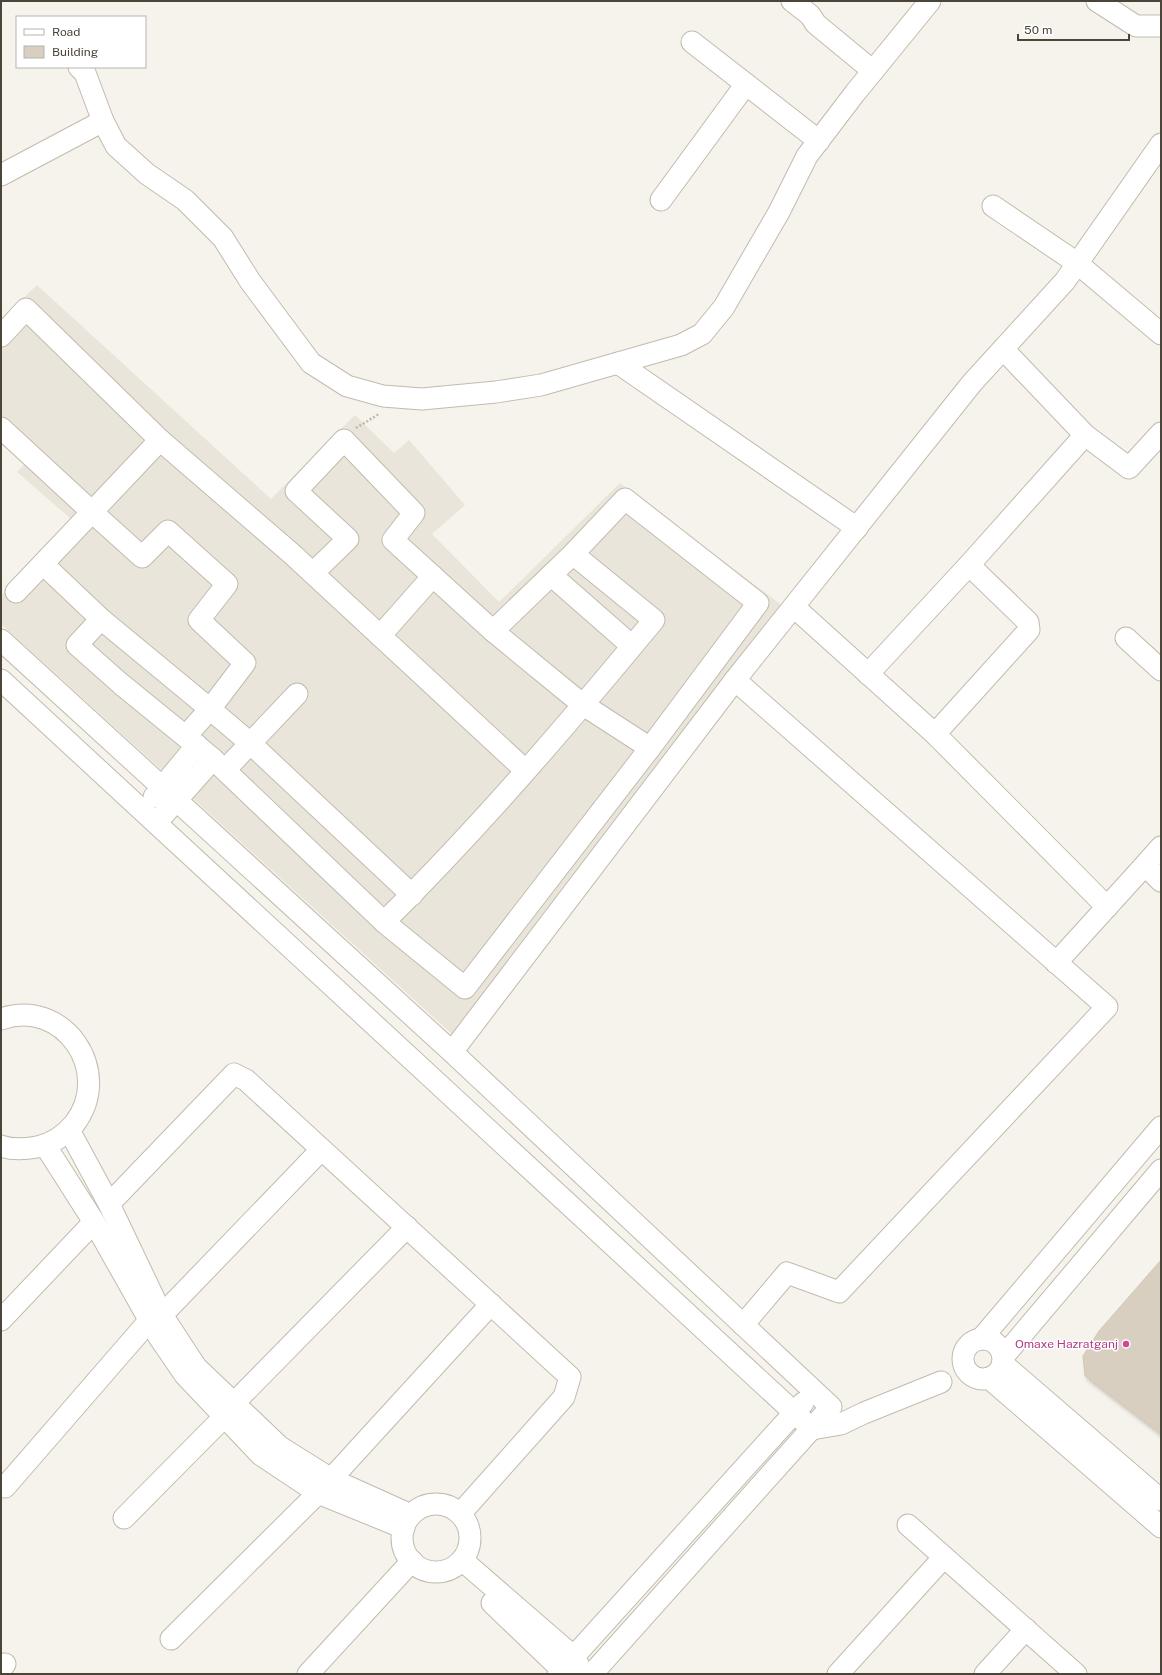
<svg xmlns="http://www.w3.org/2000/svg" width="1162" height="1675" viewBox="0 0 1162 1675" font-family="'Public Sans',sans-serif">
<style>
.residential{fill:#eae5da}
.building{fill:#d8cfc1;stroke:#d3c7b4;filter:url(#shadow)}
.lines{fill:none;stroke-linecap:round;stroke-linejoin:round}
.minor-casing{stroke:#c2bbae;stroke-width:23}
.path{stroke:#c4b79f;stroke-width:2.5;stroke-dasharray:2 2;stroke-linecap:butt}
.minor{stroke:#fff;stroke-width:21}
.hotel-dot{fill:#d1479c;stroke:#fff;stroke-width:1.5}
.labels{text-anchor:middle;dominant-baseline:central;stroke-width:3;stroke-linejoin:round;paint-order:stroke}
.hotel-label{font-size:12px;fill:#b23c85;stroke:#fff;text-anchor:end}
</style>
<defs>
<filter id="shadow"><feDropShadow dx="3.5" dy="3.5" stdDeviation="2" flood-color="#0004"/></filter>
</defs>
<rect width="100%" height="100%" fill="#f6f3ec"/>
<polygon class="residential" points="37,285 271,499 355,415 394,453 409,440 465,505 432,534 499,602 620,483 784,607 453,1035 1,624 1,596 71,519 17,472 29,459 1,434 1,319"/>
<polygon class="building" points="1161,1260 1161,1434 1085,1376 1083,1356 1099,1331"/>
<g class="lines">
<defs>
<g id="minor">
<polyline points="792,1 810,15 816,24 873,71"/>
<polyline points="1097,1 1136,26 1161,26"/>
<polyline points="692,42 819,141"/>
<polyline points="79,67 85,73 103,121"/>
<polyline points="1,175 103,121 116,146 147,174 185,200 223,238 250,281 311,363 347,386 383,396 422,399 496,392 541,385 681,345 702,334 724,307 779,212 807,156 855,93 930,1"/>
<polyline points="661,200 746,84"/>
<polyline points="993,206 1077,263 1161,334"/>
<polyline points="1,336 26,309 160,440 292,554 525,770"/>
<polyline points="1003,349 1085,435 1129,468 1161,433"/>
<polyline points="618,363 857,528"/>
<polyline points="1,428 92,512 16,592"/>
<path d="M43,564l58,55 -24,26 44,39 92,75 171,163c96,-95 184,-198 270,-302l-81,-66 -80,77"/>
<polyline points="313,573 348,539 296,491 344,440 414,513 393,540 493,631 582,704 650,748"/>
<polyline points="551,575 632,646"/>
<polyline points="794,607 935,734 1107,907"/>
<polyline points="101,619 210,709 245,663 199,620 227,584 168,531 142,557 92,512 160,440"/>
<polyline points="380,636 433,576"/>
<polyline points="1126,638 1161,670"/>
<polyline points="1,640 452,1052 831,1407 592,1674"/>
<polyline points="868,674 969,565 1085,435"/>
<polyline points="1,680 812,1429 841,1424 864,1413 941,1382"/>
<polyline points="735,680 1107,1007 839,1292 787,1273 743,1325"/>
<polyline points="935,734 1029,630 1028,622 969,565"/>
<polyline points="186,736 210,709 250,743 412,895"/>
<polyline points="225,770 297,694"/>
<polyline points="154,797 197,745"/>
<polyline points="157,822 213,759"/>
<polyline points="1161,847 1145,865 1161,881"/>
<polyline points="384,922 465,988 650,748 758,603 625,499 573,554"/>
<polyline points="1056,963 1145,865"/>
<path d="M1,1019c62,-22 113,52 74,104 -10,12 -23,21 -38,24 -11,2 -25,3 -36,-1"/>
<polyline points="452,1052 735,680 972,383 1065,281 1161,144"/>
<polyline points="69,1130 109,1204 162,1315 196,1367 280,1447 331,1479 411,1515"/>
<polyline points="45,1145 94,1222 159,1337 185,1375 261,1455 318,1493 404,1528"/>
<polyline points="109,1204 234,1074 246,1080 570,1377 564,1397 460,1514"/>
<polyline points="162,1315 321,1150"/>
<polyline points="1,1320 94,1222"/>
<polyline points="981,1339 1161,1127"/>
<circle cx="983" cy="1359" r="20"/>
<polyline points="1003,1357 1161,1170"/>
<polyline points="1003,1364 1161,1500"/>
<polyline points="989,1378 1161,1527"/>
<polyline points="234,1403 407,1227"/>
<polyline points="331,1479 491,1304"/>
<polyline points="5,1487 149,1321"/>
<circle cx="436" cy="1538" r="34"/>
<polyline points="124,1518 224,1417"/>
<polyline points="908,1525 1076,1674"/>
<polyline points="462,1560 574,1657 580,1668"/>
<polyline points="492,1603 562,1670 564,1674"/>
<polyline points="171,1639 318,1493"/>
<polyline points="1,1669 5,1664"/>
<polyline points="308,1674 412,1561"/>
<polyline points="558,1674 803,1403"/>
<polyline points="838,1674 944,1557"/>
<polyline points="985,1674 1026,1629"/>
</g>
</defs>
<use href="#minor" class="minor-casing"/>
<polyline class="path" points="356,428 379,414"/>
<use href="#minor" class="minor"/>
</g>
<circle class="hotel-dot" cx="1126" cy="1344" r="4"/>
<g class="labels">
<g class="hotel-label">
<text x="1118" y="1344">Omaxe Hazratganj</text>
</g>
</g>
<rect width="1162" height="1675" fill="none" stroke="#4b4439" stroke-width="4"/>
<rect x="16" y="16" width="130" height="52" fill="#ffffff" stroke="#b7b4b0"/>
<rect x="24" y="29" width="20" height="6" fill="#ffffff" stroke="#b7b4b0"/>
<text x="52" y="36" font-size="12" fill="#4b4439">Road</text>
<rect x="24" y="46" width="20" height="12" fill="#d8cfc1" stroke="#b7b4b0"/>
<text x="52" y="56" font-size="12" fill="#4b4439">Building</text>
<path d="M1018 34v6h111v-6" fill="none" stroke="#4b4439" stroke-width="2"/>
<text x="1024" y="34" font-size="12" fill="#4b4439" stroke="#ffffff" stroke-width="3" paint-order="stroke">50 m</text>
</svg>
